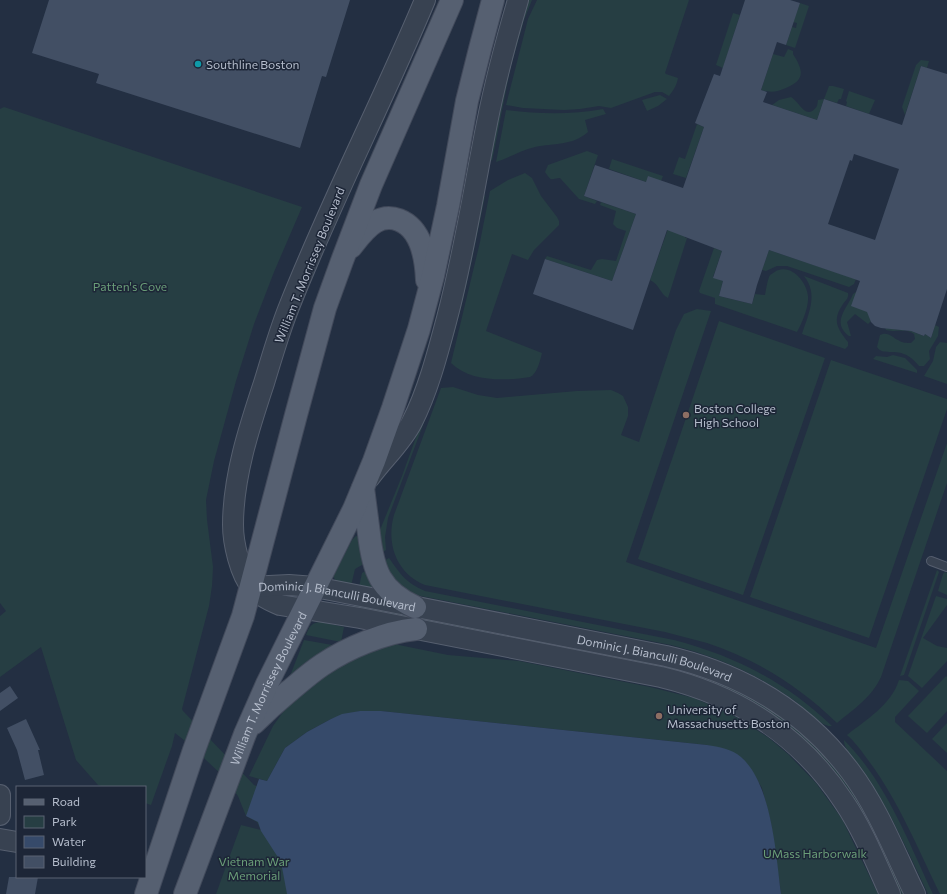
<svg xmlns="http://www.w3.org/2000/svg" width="947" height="894" viewBox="0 0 947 894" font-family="Commissioner,sans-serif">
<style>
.green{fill:#263e43}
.water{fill:#364a6a}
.building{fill:#424f64;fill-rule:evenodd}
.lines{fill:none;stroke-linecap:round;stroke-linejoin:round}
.service-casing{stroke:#565f6f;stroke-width:10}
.tertiary-casing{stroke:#565f6f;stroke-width:22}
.primary-casing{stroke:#424a5b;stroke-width:24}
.service{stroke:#384251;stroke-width:8}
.tertiary{stroke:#384251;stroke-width:20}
.primary{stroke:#566071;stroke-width:22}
.culture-dot{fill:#0f9aa8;stroke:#1d2637;stroke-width:1.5}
.education-dot{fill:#8d6e63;stroke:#1d2637;stroke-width:1.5}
.labels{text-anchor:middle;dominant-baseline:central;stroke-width:3;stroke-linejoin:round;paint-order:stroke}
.poi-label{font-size:12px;fill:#b5bdcc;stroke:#1d2637;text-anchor:start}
.street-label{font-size:12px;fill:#b5bdcc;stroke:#1d2637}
.park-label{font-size:12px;fill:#6a9e78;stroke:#1d2637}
</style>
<rect width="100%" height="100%" fill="#232f42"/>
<g class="green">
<polygon points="529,0 532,0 524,20 510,70 492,161 489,157 497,114 525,7"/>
<path d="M537,0h152l-24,73 1,1 12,4c-1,7 -5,13 -9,18l-7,-4h-7l-44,16 -12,-2 -19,3 -16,1 -41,-2 -17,-3 22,-86z"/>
<polygon points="800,3 809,6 795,48 786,45 792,27 796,28 797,23 793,22"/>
<polygon points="733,13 740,15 723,68 716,65"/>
<path d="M788,49l5,2v3c10,16 13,26 -7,34 -9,4 -15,5 -25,2l12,-36 11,3z"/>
<polygon points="921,60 929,61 927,68 921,66 905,115 902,107 916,65"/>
<path d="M829,86h4l11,3 -3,10h-2l-2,4 -13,-4 -7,21 -45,-15 7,-5 12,-3c9,5 15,25 26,9l1,-6 6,-1z"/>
<polygon points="849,91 875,100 869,114 846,106 847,102 846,101"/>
<polygon points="660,95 667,99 658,106 647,111 642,100"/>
<polygon points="4,107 302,207 274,272 254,324 236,381 214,461 206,500 207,520 213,567 212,586 209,606 182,709 183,711 254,785 264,789 731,894 216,894 241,825 261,830 257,822 246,816 238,796 224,777 189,744 175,733 172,746 151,805 145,803 145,787 104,787 98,785 76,760 41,647 0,677 0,616 6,611 0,603 0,109"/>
<path d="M603,109l3,5 -21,6 3,12c-16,14 -34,11 -53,15 -14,3 -26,11 -39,15l10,-52c33,4 64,5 97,-1z"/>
<polygon points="697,124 704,127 686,178 673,174 679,157 685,159"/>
<path d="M587,151l11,4 -14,41 13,5 -2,3 -16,-5 -19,-21c-10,1 -8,4 -15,-6l3,-7z"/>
<polygon points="612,159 663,176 661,181 646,182 609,169"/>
<path d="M525,173l7,5 9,18 16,21 2,4v4l-25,25 -6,10 -16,-6 -26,77 56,22c-2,8 -5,21 -12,24 -25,4 -60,5 -79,-14l29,-121 10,-51 18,-11z"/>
<path d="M484,195l1,1c-11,54 -21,107 -37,159l-2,-2 36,-156z"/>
<polygon points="601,202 636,214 612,281 545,259 547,256 591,270 597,260 602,259 616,261 626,231 617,228 613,224 616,211 600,205"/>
<path d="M669,226l18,7 -2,5h2l-19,60c-8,-4 -8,-13 -18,-18z"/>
<path d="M714,248l8,3 -9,26 10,4 -4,15 33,8 3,-10 10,1c1,-5 2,-13 4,-18 1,-3 5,-4 7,-6 16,-8 31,12 32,25 1,11 -6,27 -11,36l-82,-28v-6l-15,-5 -1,-2z"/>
<polygon points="769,250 856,279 854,284 849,287 787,266 777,266 766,271 762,270"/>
<path d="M804,276l44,17c1,5 -2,7 -5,11 -11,16 -6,24 5,38v4l-3,3 -43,-15c6,-19 17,-40 2,-58z"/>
<path d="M856,292l15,21 -2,3 2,5 -3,3 -13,-10 -8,8 4,14h-2c-18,-14 -2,-27 4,-42z"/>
<path d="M697,309l14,2 -85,251 250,86 71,-205v40l-66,194c-10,21 -26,31 -44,46 -37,-36 -81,-64 -130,-80 -14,-4 -28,-7 -42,-11l-240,-47c-29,-12 -39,-42 -31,-70l47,-127 12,-1 25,8 19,3 80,-7 34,-1 7,3 5,3 5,11v9l-7,19 18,7 37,-112 8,-16z"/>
<polygon points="719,321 825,358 743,595 638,559"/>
<path d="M935,325l4,2 -1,9 -9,15 1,8 -6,7h-5c-5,-6 -10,-11 -18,-13 -9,-3 -19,2 -24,-6l3,-12c8,-4 12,2 18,5 4,3 9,3 13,3l4,-4 -1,-5c-9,-6 -18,-1 -28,-4l-1,-2h7l2,1 17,2 13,5 1,-2 6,4z"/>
<polygon points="940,342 947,343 947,384 924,376 933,361 936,347"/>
<polygon points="893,355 905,358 917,370 917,373 873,359 876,356 887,357"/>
<polygon points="831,360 947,399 947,409 869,638 750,597"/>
<polygon points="433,395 434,396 388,518 385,537 386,550 380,554 379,538 380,530 402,476 428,404"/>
<polygon points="356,536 360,537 367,562 355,569 351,586 337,583 333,576 352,540"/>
<path d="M389,558c12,17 16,24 36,33l249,49c61,16 112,42 158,86 -10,2 -28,-18 -37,-25 -38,-27 -79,-45 -124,-56l-255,-50c-19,-7 -24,-17 -34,-33z"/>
<polygon points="369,569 378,589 359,587 362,573"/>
<polygon points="937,570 939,572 904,675 900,676"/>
<polygon points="945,572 947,573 947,595 938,591 943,574"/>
<polygon points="936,596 947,599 947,605 923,638 937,646 947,648 947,661 922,688 908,676"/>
<polygon points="356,603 661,663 732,686 793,724 828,758 857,796 906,894 899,894 873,840 763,711 355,609"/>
<path d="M321,622l23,5 -3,15 -35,-7c3,-8 6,-13 15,-13z"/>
<polygon points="304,640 338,646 290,677 290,676"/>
<polygon points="394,644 448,655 519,661 650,687 694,698 731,714 769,738 788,754 816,783 842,819 878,894 781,894 771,823 762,788 752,771 742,758 707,745 381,711 360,711 331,719 307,732 285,748 267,781 249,776 273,726 293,698 340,660"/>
<polygon points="946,676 947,677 947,711 927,733 908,716"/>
<path d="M899,680l9,1 11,10 -24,26v5l52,49v123h-7c-23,-47 -43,-97 -75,-138 -5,-7 -11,-15 -18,-21 20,-16 44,-30 52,-55z"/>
<polygon points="947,723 947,753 932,739"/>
<path d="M844,740c42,42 64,101 89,154h-5c-19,-40 -37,-81 -62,-118 -5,-9 -23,-26 -22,-36z"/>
</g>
<path class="water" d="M360,711h21l326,34c12,2 25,4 34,12 31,27 35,98 40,137h-494l-6,-32 -20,-31 -3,-9 -12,-6 13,-37 8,2 18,-33 22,-16 24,-13 11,-5z"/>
<g class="building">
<polygon points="49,0 350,0 326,77 322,76 300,148 96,83 99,74 32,53"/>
<path d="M745,0h45l10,3 -14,42 -9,-3 -16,48 6,2 -4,10 54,18 7,-21 78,26 19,-59 26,8v215l-16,49 -6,-4 -1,2 -13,-5 -30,-3 -6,-2 -4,-4 -4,-10 -16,-6 9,-25 -91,-31 -12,35 -5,19 -33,-8 4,-15 -10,-3 9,-27 -55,-21 -34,100 -100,-36 12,-35 67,22 24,-67 -52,-18 11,-31 51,17 2,-6 35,12 21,-61 -9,-4 19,-49 6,2zM854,154l45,15 -24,71 -47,-16 22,-64 2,1z"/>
<polygon points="10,686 18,698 0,711 0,693"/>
<polygon points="26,719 40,750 38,750 44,775 25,780 17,750 7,728"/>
<polygon points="9,877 38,877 35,894 6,894"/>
</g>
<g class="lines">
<defs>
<polyline id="service" points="931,561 947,567"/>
<g id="tertiary">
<path d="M425,0c-43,103 -95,203 -136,307 -10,25 -17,50 -25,76 -15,45 -31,94 -31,142 0,18 7,49 19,63 8,8 18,13 28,17l80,13 301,59c76,18 140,59 183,125 19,28 32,61 46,92"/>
<path d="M370,477c14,-19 32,-35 42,-55 16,-31 26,-70 35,-104 17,-64 27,-130 40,-195 8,-41 19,-82 31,-123"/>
<path id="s1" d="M251,587l38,-2 26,2 351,69c74,17 138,54 184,115 28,37 45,82 65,123"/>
<polyline points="0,795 0,815"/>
<polyline points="0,839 17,842"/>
</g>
<g id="primary">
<path d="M351,247c7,-9 14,-19 24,-25 7,-4 16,-5 24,-2 23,9 27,38 28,60"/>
<path d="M363,488c2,16 4,31 6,46 4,36 11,57 46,73"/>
<path d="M254,723c11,-11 22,-21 34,-31 11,-9 22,-19 34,-27 25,-17 63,-33 94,-36"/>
<polyline points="146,894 194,750 243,616 296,415 325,308 342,261 371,185 452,0"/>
<path id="s2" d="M185,894l60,-160 22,-50 87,-175 20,-48 19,-53 26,-79 14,-53 15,-70 19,-105 13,-52 13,-49"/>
</g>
</defs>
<use href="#service" class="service-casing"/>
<use href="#tertiary" class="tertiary-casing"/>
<use href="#primary" class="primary-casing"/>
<use href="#service" class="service"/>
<use href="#tertiary" class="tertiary"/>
<use href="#primary" class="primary"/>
</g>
<circle class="culture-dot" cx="198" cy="64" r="4"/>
<g class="education-dot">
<circle cx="686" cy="415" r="4"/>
<circle cx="659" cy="716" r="4"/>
</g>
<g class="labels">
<g class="poi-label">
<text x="206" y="64">Southline Boston</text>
<text x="694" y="408">Boston College<tspan x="694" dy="14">High School</tspan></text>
<text x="667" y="709">University of<tspan x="667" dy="14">Massachusetts Boston</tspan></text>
</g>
<g class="street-label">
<text transform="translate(309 265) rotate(-68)">William T. Morrissey Boulevard</text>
<text stroke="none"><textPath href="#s1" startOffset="87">Dominic J. Bianculli Boulevard</textPath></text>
<text stroke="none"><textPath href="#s1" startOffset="411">Dominic J. Bianculli Boulevard</textPath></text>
<text stroke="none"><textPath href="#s2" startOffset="222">William T. Morrissey Boulevard</textPath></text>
</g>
<g class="park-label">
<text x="130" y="286">Patten's Cove</text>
<text x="815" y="853">UMass Harborwalk</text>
<text x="254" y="861">Vietnam War<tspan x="254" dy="14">Memorial</tspan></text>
</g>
</g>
<rect x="16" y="786" width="130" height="92" fill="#1d2637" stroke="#5a6273"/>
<rect x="24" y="799" width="20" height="6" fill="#566071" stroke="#5a6273"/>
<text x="52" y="806" font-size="12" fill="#b5bdcc">Road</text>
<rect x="24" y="816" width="20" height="12" fill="#263e43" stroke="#5a6273"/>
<text x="52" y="826" font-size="12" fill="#b5bdcc">Park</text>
<rect x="24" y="836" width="20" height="12" fill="#364a6a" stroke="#5a6273"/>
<text x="52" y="846" font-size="12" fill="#b5bdcc">Water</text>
<rect x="24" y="856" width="20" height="12" fill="#424f64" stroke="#5a6273"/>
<text x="52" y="866" font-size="12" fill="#b5bdcc">Building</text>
</svg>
